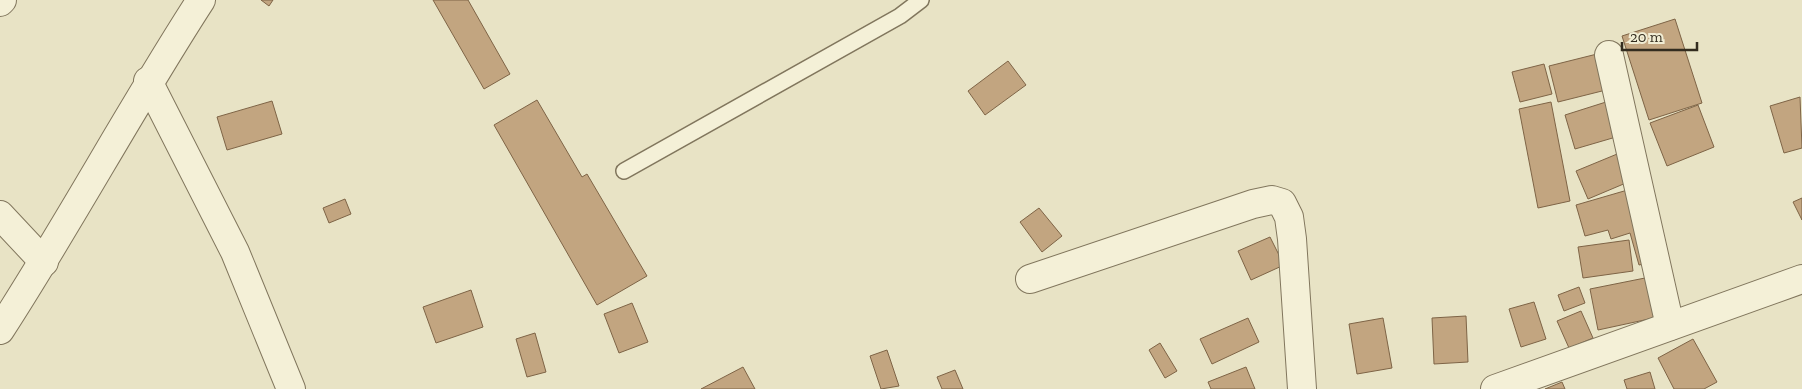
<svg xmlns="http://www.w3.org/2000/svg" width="1802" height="389" viewBox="0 0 1802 389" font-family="'Zilla Slab',serif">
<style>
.building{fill:#c2a580;stroke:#7e6446}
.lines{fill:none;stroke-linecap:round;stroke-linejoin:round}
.service-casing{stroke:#81765d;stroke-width:18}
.minor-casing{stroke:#81765d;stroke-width:30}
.tertiary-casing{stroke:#81765d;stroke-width:30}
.service{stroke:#f4f0d7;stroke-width:15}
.minor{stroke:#f4f0d7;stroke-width:28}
.tertiary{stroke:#f4f0d7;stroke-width:28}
</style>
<rect width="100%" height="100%" fill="#e8e3c5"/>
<g class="building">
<polygon points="261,0 273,0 269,6"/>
<polygon points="433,0 468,0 510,74 484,89"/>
<polygon points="1675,19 1702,103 1649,120 1622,36"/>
<polygon points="1601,53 1610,89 1558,102 1549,66"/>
<polygon points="1008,61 1026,85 985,115 968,91"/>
<polygon points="1544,64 1552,94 1520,102 1512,72"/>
<polygon points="1800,97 1802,148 1784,153 1770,106"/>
<polygon points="537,100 582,177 587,174 647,276 597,305 494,125"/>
<polygon points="272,101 282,134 227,150 217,117"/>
<polygon points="1551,102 1570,201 1538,208 1519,109"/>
<polygon points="1606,102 1616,137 1575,149 1565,115"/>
<polygon points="1698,105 1714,147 1667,166 1650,123"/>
<polygon points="1622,152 1633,180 1588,199 1576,171"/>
<polygon points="1631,189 1652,262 1639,265 1630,233 1611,239 1608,230 1585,236 1576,205"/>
<polygon points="1802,198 1802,220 1793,202"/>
<polygon points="345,199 351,214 329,223 323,208"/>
<polygon points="1039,208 1062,236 1042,252 1020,222"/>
<polygon points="1270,237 1284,265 1251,280 1238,251"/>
<polygon points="1629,240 1633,271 1583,278 1578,247"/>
<polygon points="1655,276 1663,316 1598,330 1590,289"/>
<polygon points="1579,287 1585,303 1564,311 1558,295"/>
<polygon points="471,290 483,327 436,343 423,307"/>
<polygon points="1534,302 1546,339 1521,347 1509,309"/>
<polygon points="632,303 648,342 619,353 604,314"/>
<polygon points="1581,311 1593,338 1569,348 1557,321"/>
<polygon points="1466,316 1468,362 1434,364 1432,318"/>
<polygon points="1248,318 1259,342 1212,364 1200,339"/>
<polygon points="1383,318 1392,368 1357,374 1349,324"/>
<polygon points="535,333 546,372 527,377 516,339"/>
<polygon points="1693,339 1717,382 1704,389 1674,389 1658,358"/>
<polygon points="1160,343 1177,371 1165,378 1149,350"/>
<polygon points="887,350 899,386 881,389 870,356"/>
<polygon points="743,367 755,389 701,389"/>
<polygon points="1246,367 1255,389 1211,389 1208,382"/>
<polygon points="955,370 963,389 942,389 937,377"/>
<polygon points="1650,372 1655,389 1627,389 1624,380"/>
<polygon points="1562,382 1565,389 1545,389"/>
</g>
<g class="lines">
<defs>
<polyline id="service" points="624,171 900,16 921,0"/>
<g id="minor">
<polyline points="0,2 2,0"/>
<polyline points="1609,55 1670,326"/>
<polyline points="148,81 235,252 291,389"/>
<polyline points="0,215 44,262"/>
<polyline points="1030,279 1253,204 1272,200 1282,203 1289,217 1292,239 1302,389"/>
<polyline points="1495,389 1802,279"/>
</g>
<path id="tertiary" d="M0,330c70,-108 131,-222 201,-330"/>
</defs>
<use href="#service" class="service-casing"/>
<use href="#minor" class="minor-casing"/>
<use href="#tertiary" class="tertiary-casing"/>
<use href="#service" class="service"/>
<use href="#minor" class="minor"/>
<use href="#tertiary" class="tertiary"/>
</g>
<path d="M1622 42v8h75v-8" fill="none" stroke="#332c1f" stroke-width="2.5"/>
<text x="1630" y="42" font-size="15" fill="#332c1f" stroke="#f1edd4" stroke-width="4" paint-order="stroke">20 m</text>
</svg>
